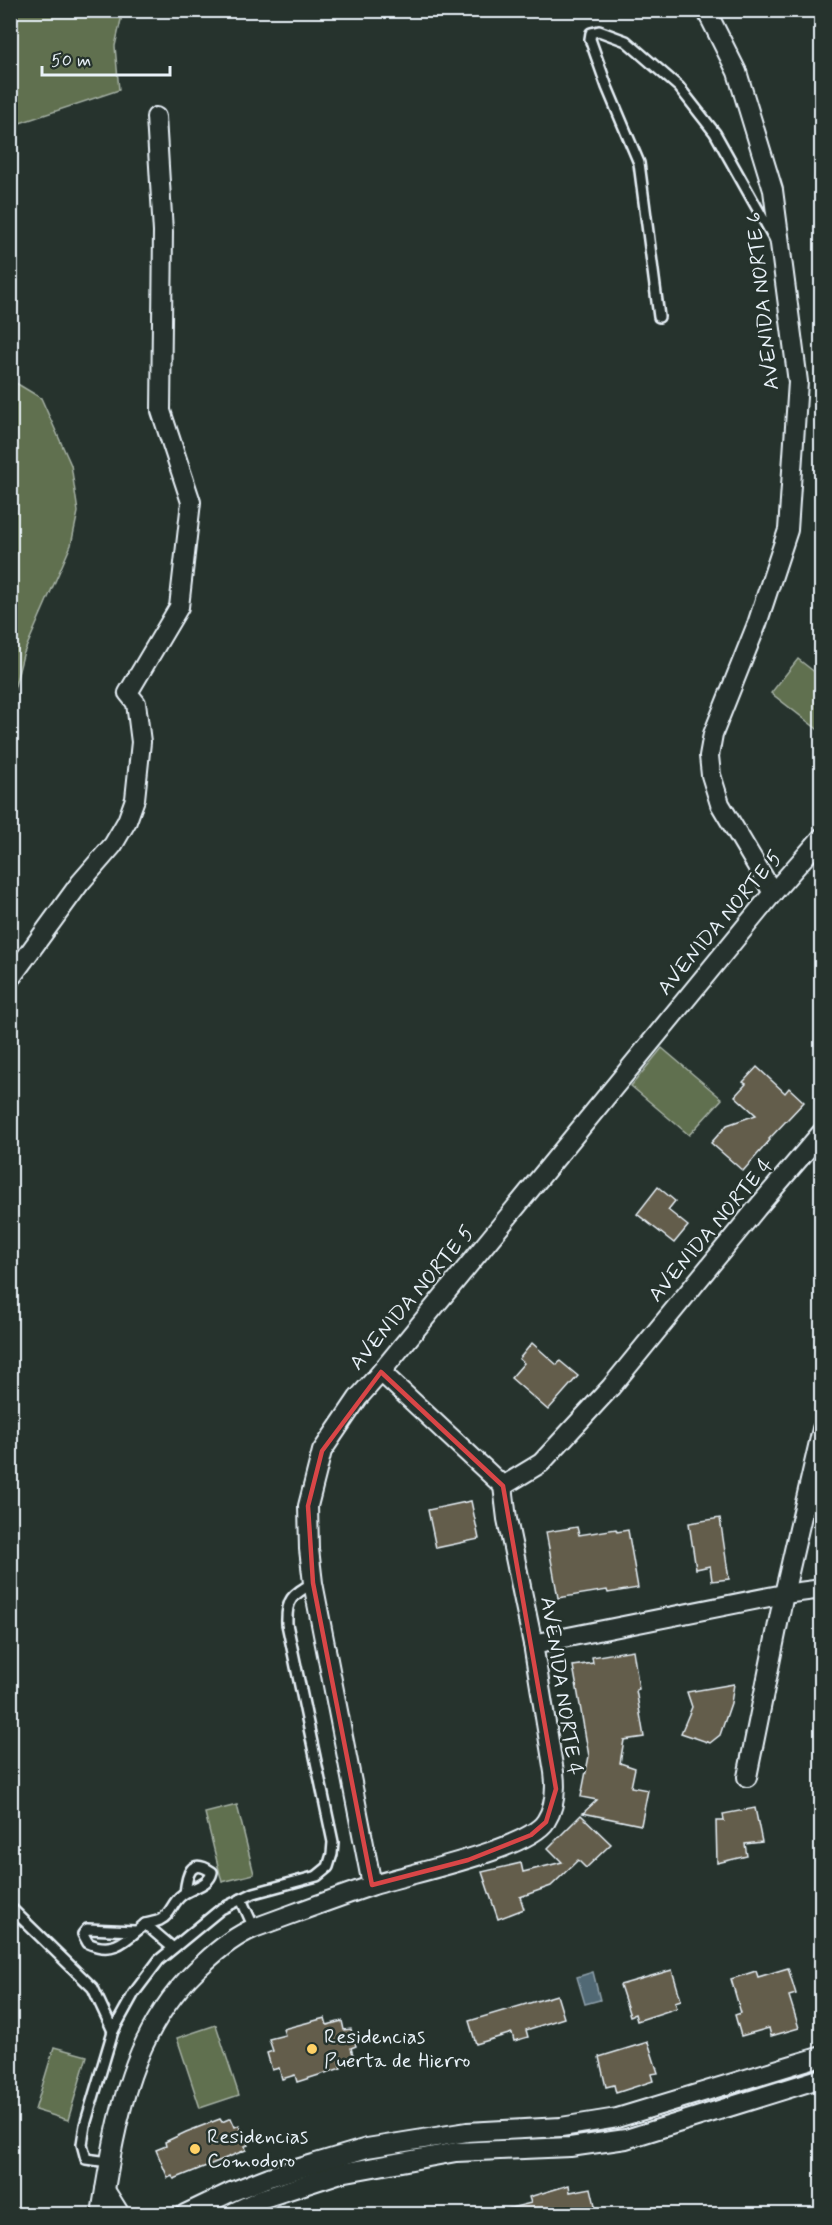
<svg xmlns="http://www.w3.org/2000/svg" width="832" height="2225" viewBox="0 0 832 2225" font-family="Mynerve,sans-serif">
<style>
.green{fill:#616f50;stroke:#a4b0a4;stroke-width:1.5}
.water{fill:#516975;stroke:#8d9fa9;stroke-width:1.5}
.building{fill:#635d4b;stroke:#e8f1f8;stroke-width:1.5}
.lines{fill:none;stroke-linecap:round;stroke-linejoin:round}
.lane-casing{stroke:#e8f1f8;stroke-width:14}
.street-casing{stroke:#e8f1f8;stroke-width:22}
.lane{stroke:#26332d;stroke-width:9}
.street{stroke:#26332d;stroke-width:18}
.marked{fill:none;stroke:#d94647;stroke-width:4.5;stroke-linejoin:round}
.poi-dot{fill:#ffd166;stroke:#26332d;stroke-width:2}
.labels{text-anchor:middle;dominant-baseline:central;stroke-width:5;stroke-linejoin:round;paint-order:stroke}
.street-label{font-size:21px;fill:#e8f1f8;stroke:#26332d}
.poi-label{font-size:21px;fill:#e8f1f8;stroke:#26332d;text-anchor:start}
</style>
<rect width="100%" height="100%" fill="#26332d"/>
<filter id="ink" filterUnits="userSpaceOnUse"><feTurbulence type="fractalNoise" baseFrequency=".0167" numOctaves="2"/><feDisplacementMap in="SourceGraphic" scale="12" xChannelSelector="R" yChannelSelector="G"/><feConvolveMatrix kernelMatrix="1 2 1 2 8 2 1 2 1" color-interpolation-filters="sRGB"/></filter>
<g filter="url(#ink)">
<g class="green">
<polygon points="10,11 123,11 115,46 119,90 11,126"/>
<polygon points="11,380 41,398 71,465 78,512 71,545 23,655 11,701"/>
<polygon points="798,659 821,677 821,732 771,693"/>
<polygon points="662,1048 722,1099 689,1135 631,1086"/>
<polygon points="237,1805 254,1874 222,1882 205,1813"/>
<polygon points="216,2025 239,2095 200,2108 177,2038"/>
<polygon points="54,2047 87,2056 68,2120 35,2110"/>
</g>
<polygon class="water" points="593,1972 600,2000 585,2004 577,1977"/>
<g class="building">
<polygon points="757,1067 785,1093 789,1088 804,1102 769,1139 770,1140 743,1171 711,1143 727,1125 756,1115 735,1096 746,1084 743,1082"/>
<polygon points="658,1187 675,1201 668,1210 688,1226 674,1243 637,1214"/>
<polygon points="532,1343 557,1365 560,1361 578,1376 548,1410 511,1378 524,1363 519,1359"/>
<polygon points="471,1501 479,1539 436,1548 428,1510"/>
<polygon points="720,1518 729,1579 712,1581 710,1566 696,1569 689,1523"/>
<polygon points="577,1527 579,1535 616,1529 617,1532 628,1530 638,1588 608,1593 607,1590 558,1598 546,1532"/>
<polygon points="633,1650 639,1689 636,1690 644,1737 624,1740 620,1763 635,1768 631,1787 648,1790 641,1825 583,1813 597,1800 581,1797 589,1756 573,1666 593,1663 592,1657"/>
<polygon points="734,1684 731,1703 720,1735 710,1743 681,1733 692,1707 687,1692"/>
<polygon points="755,1808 762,1842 745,1844 747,1856 717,1863 716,1821 724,1821 723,1814"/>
<polygon points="581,1815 611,1844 586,1868 578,1860 551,1886 520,1897 524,1909 498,1919 482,1872 521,1863 523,1872 562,1862 548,1848"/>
<polygon points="788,1968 796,1994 789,1996 799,2028 771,2036 769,2028 741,2036 735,2015 741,2013 731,1979 756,1971 758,1977"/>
<polygon points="672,1970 681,2000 675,2002 677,2008 637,2021 635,2014 630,2016 620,1985"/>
<polygon points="557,1995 564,2018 526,2030 528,2037 514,2041 512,2033 476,2044 469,2021"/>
<polygon points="325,2018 327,2025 342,2021 344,2030 351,2029 356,2046 351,2048 354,2058 339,2062 341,2068 297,2082 295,2075 282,2079 279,2068 272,2070 267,2053 273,2051 269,2039 285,2035 283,2029"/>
<polygon points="648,2042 658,2073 651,2074 653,2081 616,2093 614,2085 606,2087 599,2057"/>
<polygon points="231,2118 235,2127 239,2125 248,2145 245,2146 246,2150 174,2179 172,2176 168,2178 156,2150 166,2146 165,2142 186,2132 220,2119 222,2122"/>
<polygon points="569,2185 570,2192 591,2188 597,2214 504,2214 503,2210 531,2203 529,2197"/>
</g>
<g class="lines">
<defs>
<g id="lane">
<polyline points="659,317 639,163 607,87 590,39 591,33 599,31 626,41 679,87 715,133 775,240"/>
<polyline points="241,1899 254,1928"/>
<polyline points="10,1907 93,1988 113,2031"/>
<path d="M135,1931l-48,-2 -4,5 5,9c26,12 38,-3 57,-19"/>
<path d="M173,1948l-28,-24c5,-1 10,-2 15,-4 11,-5 12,-18 22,-25 10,-8 27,-9 30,-23 -22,-15 -25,3 -27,21"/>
<path d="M109,2162l-23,-3 -4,-15 3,-19 28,-94 21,-38 25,-33 62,-51 33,-16 63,-17 11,-9 4,-13 1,-12 -46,-218c-1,-25 5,-29 26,-41"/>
</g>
<g id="street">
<polyline points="706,10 737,72 773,190 798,382 788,530 757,624 713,734 709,756 711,775 720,804 773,893"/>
<polyline points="10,979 80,883 113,845 127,821 135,799 141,742 136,703 128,693 179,607 191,502 161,411 163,232 156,117"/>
<polyline points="381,1372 503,1486"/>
<polyline points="533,1644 784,1594 822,1589"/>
<polyline points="747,1777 784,1594 822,1429"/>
<polyline points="372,1885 313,1583 309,1549 308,1506 322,1451 358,1398 381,1372 773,893 822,837"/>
<polyline points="105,2190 120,2214"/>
<path d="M101,2214c15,-92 29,-187 104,-252 15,-14 30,-26 49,-34 39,-14 78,-29 117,-42 35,-12 157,-36 175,-65 9,-14 10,-33 8,-49l-21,-128 -26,-125 -4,-33 38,-23 70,-76 146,-179 65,-76"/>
<polyline points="185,2214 231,2192 269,2177 367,2148 467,2132 561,2127 617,2118 822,2056"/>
<polyline points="230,2214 261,2199 341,2173 456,2152 570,2147 626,2139 822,2078"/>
</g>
</defs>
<use href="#lane" class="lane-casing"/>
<use href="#street" class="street-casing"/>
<use href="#lane" class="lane"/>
<use href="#street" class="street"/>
</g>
</g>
<path class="marked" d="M381,1372l122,114 53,303 -10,33 -15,13 -63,25 -96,25 -59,-302 -5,-77 14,-55z"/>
<g class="poi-dot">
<circle cx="312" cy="2049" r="6"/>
<circle cx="195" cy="2149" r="6"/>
</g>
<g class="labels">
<g class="street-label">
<text transform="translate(763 301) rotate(-96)">AVENIDA NORTE 6</text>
<text transform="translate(720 923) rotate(-50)">AVENIDA NORTE 5</text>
<text transform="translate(711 1230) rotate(-50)">AVENIDA NORTE 4</text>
<text transform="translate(412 1298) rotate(-50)">AVENIDA NORTE 5</text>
<text transform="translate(561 1686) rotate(81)">AVENIDA NORTE 4</text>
</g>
<g class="poi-label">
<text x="324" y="2037">Residencias<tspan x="324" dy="24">Puerta de Hierro</tspan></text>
<text x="207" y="2137">Residencias<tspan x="207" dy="24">Comodoro</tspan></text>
</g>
</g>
<rect width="832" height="2225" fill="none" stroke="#26332d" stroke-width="36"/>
<rect x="18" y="18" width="796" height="2189" fill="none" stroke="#e8f1f8" stroke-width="2" filter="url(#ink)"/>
<path d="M42 66v9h128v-9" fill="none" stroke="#e8f1f8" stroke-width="3"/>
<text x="51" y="66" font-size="18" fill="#e8f1f8" stroke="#26332d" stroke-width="4.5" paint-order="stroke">50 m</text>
</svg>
